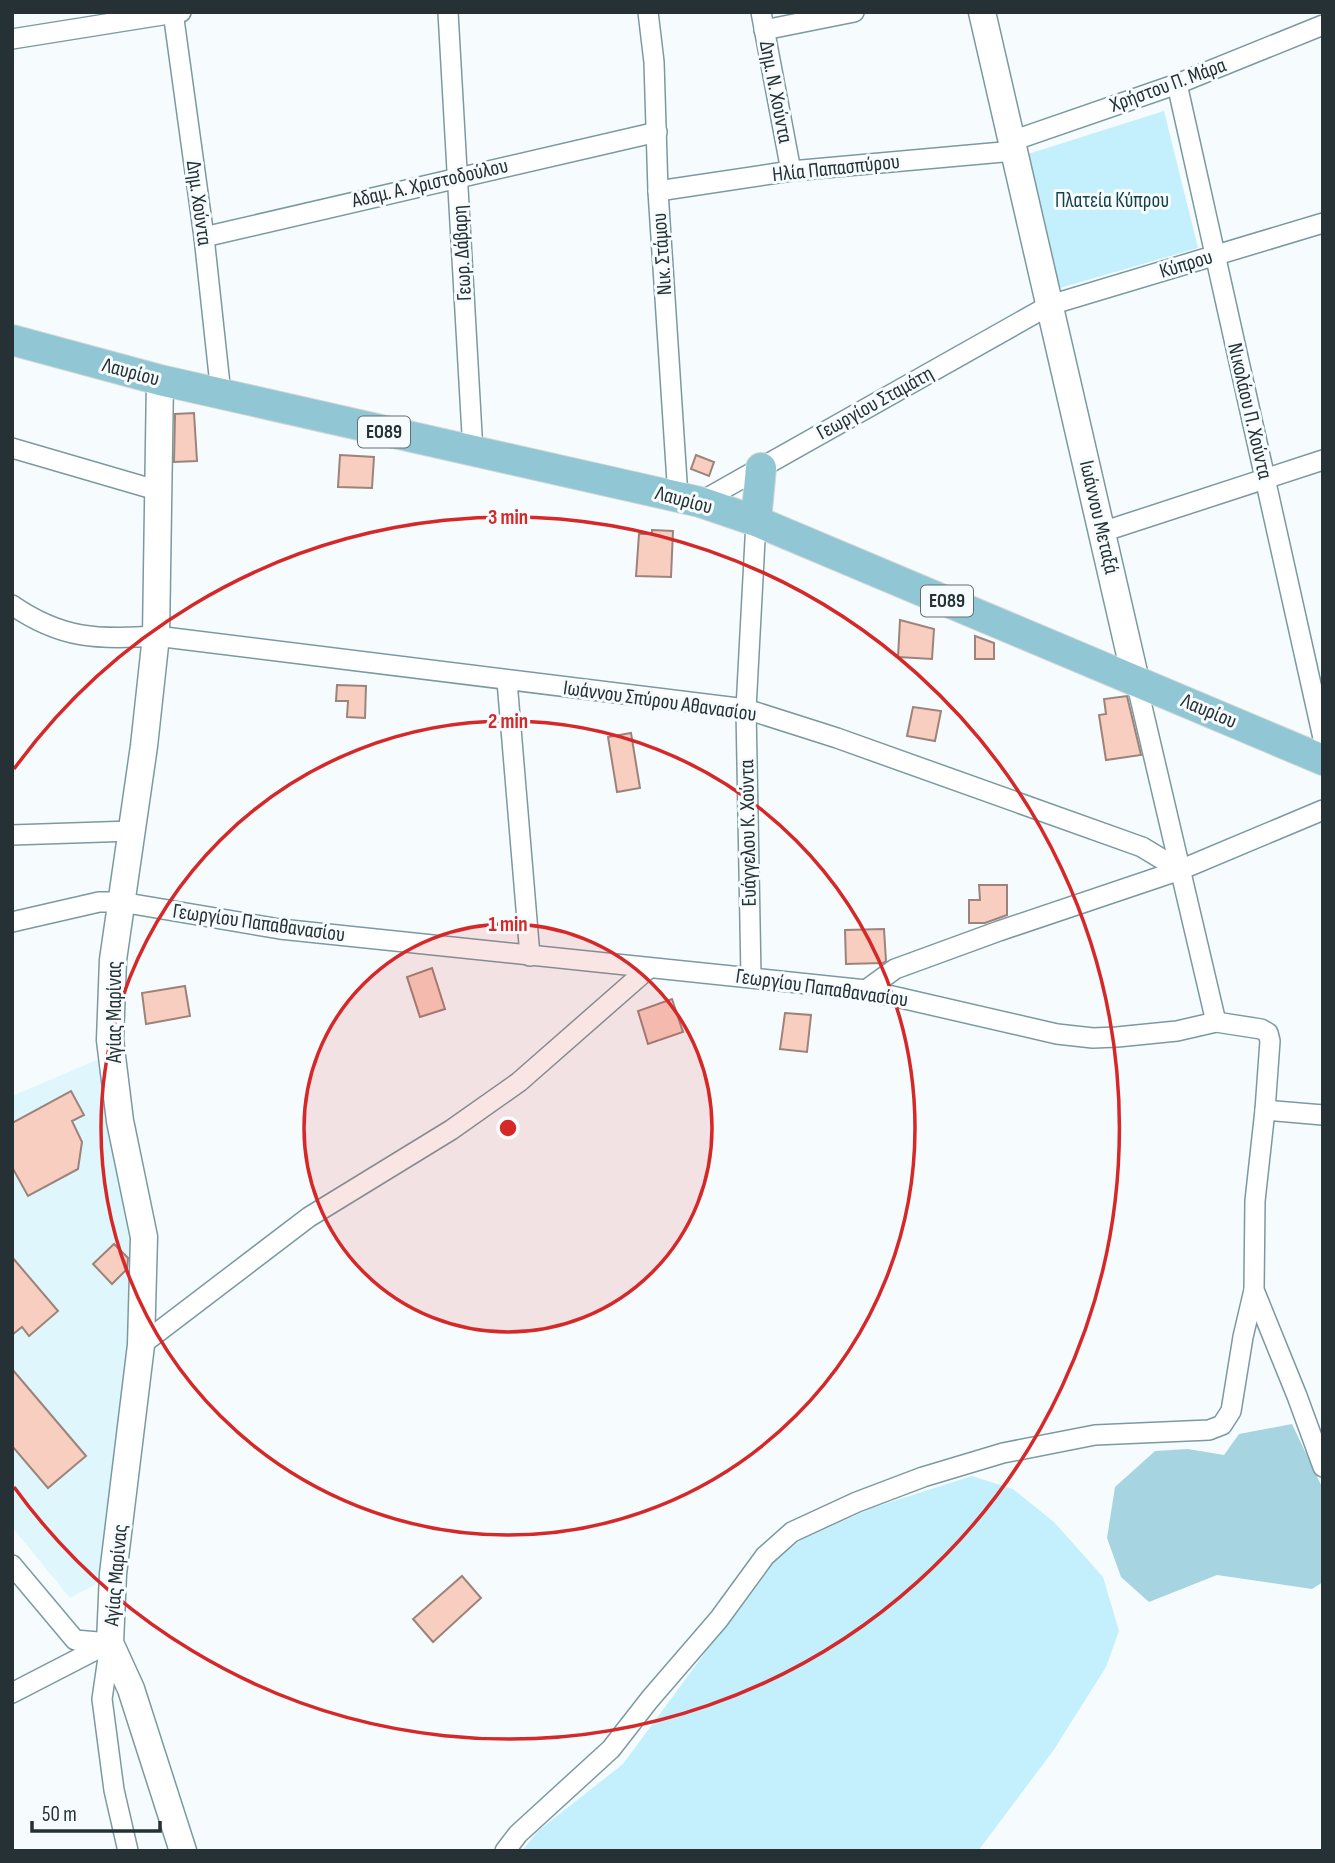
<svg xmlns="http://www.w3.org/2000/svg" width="1335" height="1863" viewBox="0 0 1335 1863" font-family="'Sofia Sans Condensed',sans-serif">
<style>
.built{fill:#dff6fd}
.green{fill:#c3f0fc}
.forest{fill:#a7d4e1}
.building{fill:#f7cec0;stroke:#9d837b;stroke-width:2}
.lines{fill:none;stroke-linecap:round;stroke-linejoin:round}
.street-casing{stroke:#7c99a1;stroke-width:22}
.secondary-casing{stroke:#7c99a1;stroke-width:29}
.primary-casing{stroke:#d3d6d6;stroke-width:32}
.street{stroke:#fff;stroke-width:19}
.secondary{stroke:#fff;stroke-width:26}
.primary{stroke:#91c7d4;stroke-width:30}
.ring{fill:none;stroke:#d62828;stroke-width:3.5}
.labels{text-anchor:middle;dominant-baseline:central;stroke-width:6;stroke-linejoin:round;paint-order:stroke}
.shield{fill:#f6fcfd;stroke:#646e70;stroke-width:2}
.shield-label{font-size:19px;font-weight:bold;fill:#253134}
.street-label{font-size:21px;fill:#253134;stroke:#f6fcfd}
.park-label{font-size:21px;fill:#163f49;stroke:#f6fcfd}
.centre{fill:#d62828;stroke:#f6fcfd;stroke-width:3.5}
.ring-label{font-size:21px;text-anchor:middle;font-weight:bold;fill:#d62828;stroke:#f6fcfd;stroke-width:6;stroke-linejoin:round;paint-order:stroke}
</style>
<rect width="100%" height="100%" fill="#f6fcfd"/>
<polygon class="built" points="99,1059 136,1237 133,1302 100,1582 70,1598 12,1527 12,1096"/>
<g class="green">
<polygon points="1164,111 1198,248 1060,288 1028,154"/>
<polygon points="972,1476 1013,1489 1054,1522 1103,1577 1119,1631 1106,1667 1053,1751 978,1851 522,1851 538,1831 623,1764 768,1567 801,1540 872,1508"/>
</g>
<polygon class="forest" points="1292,1424 1323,1489 1323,1582 1312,1589 1217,1575 1149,1602 1121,1577 1107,1538 1115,1487 1155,1451 1188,1449 1224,1455 1239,1434"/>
<g class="building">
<polygon points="194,413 197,461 174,462 175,414"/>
<polygon points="340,455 374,457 372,488 338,487"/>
<polygon points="696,455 714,462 709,476 691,469"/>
<polygon points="652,530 673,531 671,577 636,576 639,534 652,534"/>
<polygon points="900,620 934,629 932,659 898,657"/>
<polygon points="975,636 994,643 994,659 975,659"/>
<polygon points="337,685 366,686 365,718 347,717 348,701 336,701"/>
<polygon points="1127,696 1141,755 1106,760 1099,715 1106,714 1104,699"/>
<polygon points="913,707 941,711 935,741 907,736"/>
<polygon points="631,733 640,788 617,792 608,737"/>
<polygon points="979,885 1007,885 1007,915 985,923 969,923 969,900 980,900"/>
<polygon points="884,929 886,961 883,963 846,964 845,930"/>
<polygon points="432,968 445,1009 420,1017 407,977"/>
<polygon points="185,986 190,1016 146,1024 142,993"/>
<polygon points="672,999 683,1032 648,1044 638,1011"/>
<polygon points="785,1013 811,1015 807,1052 780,1049"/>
<polygon points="71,1091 84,1115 72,1121 82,1142 78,1169 28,1196 12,1167 12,1123"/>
<polygon points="114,1244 128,1258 127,1269 112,1284 93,1264"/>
<polygon points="12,1257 58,1311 29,1336 22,1327 12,1335"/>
<polygon points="12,1369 86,1456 48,1488 12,1446"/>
<polygon points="462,1576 481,1598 433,1642 413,1619"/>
</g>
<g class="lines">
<defs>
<g id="street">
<polyline points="173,12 204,237 221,394"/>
<polyline points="448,12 473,452"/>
<polyline points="648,12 654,62 658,191 678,497"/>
<polyline points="761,12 791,171"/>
<polyline points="764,30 854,12"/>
<polyline points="12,39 181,12"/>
<polyline points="1177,84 1323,738"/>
<polyline points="1012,141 1177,84 1323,25"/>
<polyline points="658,191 791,171 1014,151"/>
<polyline points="204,237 657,132"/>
<polyline points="12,448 156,490"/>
<polyline points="700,502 1050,305 1323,223"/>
<polyline points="1102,532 1323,460"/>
<path d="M12,605c49,34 86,35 144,31l590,73 91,29 305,109 38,23"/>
<polyline points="507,681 530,956"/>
<polyline points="1136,681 1216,1022"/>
<polyline points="12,835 132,831"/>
<polyline points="12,922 99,902 121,902 280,929 866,990 1057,1034 1093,1038 1117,1037 1177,1031 1216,1022 1261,1029 1268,1033 1270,1041 1265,1110 1255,1201 1254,1290 1297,1396 1323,1467"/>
<polyline points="751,977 746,709 756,521"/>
<polyline points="866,990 895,969 999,931 1180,870 1323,810"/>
<polyline points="1265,1110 1323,1115"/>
<polyline points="141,1345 309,1217 451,1130 519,1082 649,968"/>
<polyline points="12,1565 75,1640 110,1643"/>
<polyline points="110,1644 102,1699 114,1790 128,1851"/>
<polyline points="12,1693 109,1643"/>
<polyline points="505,1851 518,1834 611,1749 650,1699 719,1619 765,1556 792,1532 857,1502 923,1477 1003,1453 1095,1435 1209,1430 1222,1425 1231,1411 1243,1337 1254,1290"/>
</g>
<g id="secondary">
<polyline points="982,12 1136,681"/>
<polyline points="160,380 156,636 144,746 113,960 110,1040 120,1121 144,1237 141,1345 113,1574 110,1643 131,1689 183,1851"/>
</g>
<g id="primary">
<polyline points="12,340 160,380 700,502 756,521 1323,760"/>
<polyline points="756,521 761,468"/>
</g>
</defs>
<use href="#street" class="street-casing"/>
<use href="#secondary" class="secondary-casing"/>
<use href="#primary" class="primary-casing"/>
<use href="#street" class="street"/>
<use href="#secondary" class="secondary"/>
<use href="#primary" class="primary"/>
</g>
<circle cx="508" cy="1128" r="204" fill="#d62828" fill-opacity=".12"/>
<g class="ring">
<circle cx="508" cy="1128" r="204"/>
<circle cx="508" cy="1128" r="407"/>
<path d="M14 769A611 611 0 1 1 14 1487"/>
</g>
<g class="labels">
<g class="shield">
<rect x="358" y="416.5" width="52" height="31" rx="5"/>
<rect x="921" y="585.5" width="52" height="31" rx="5"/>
</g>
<g class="shield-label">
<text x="384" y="432">ΕΟ89</text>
<text x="947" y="601">ΕΟ89</text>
</g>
<g class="street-label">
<text transform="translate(1168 85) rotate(-20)">Χρήστου Π. Μάρα</text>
<text transform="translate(776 92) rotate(79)">Δημ. Ν. Χούντα</text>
<text transform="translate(836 168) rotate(-6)">Ηλία Παπασπύρου</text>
<text transform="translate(430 183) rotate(-13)">Αδαμ. Α. Χριστοδούλου</text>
<text transform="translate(199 203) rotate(82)">Δημ. Χούντα</text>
<text transform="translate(462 253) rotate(-93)">Γεωρ. Δάβαρη</text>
<text transform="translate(662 254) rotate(-94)">Νικ. Στάμου</text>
<text transform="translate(1186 264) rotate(-17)">Κύπρου</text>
<text transform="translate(131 372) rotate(15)">Λαυρίου</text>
<text transform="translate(875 403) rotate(-29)">Γεωργίου Σταμάτη</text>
<text transform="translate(1250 411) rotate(77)">Νικολάου Π. Χούντα</text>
<text transform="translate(684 500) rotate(15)">Λαυρίου</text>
<text transform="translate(1099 517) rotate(77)">Ιωάννου Μεταξά</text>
<text transform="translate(660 701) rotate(8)">Ιωάννου Σπύρου Αθανασίου</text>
<text transform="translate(1209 711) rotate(23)">Λαυρίου</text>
<text transform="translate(748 833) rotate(-91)">Ευάγγελου Κ. Χούντα</text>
<text transform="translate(259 923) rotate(8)">Γεωργίου Παπαθανασίου</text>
<text transform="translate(822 988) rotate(8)">Γεωργίου Παπαθανασίου</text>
<text transform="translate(114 1012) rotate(-90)">Αγίας Μαρίνας</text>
<text transform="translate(116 1575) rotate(-85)">Αγίας Μαρίνας</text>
</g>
<g class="park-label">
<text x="1112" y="200">Πλατεία Κύπρου</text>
</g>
</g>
<circle cx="508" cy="1128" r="10" class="centre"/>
<g class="ring-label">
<text x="508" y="524">3 min</text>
<text x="508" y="728">2 min</text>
<text x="508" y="931">1 min</text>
</g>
<rect width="1335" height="1863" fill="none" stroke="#253134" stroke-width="28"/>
<path d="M32 1821v10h128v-10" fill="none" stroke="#253134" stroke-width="3.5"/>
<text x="42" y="1821" font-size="21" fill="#253134" stroke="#f6fcfd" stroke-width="5" paint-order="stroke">50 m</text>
</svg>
